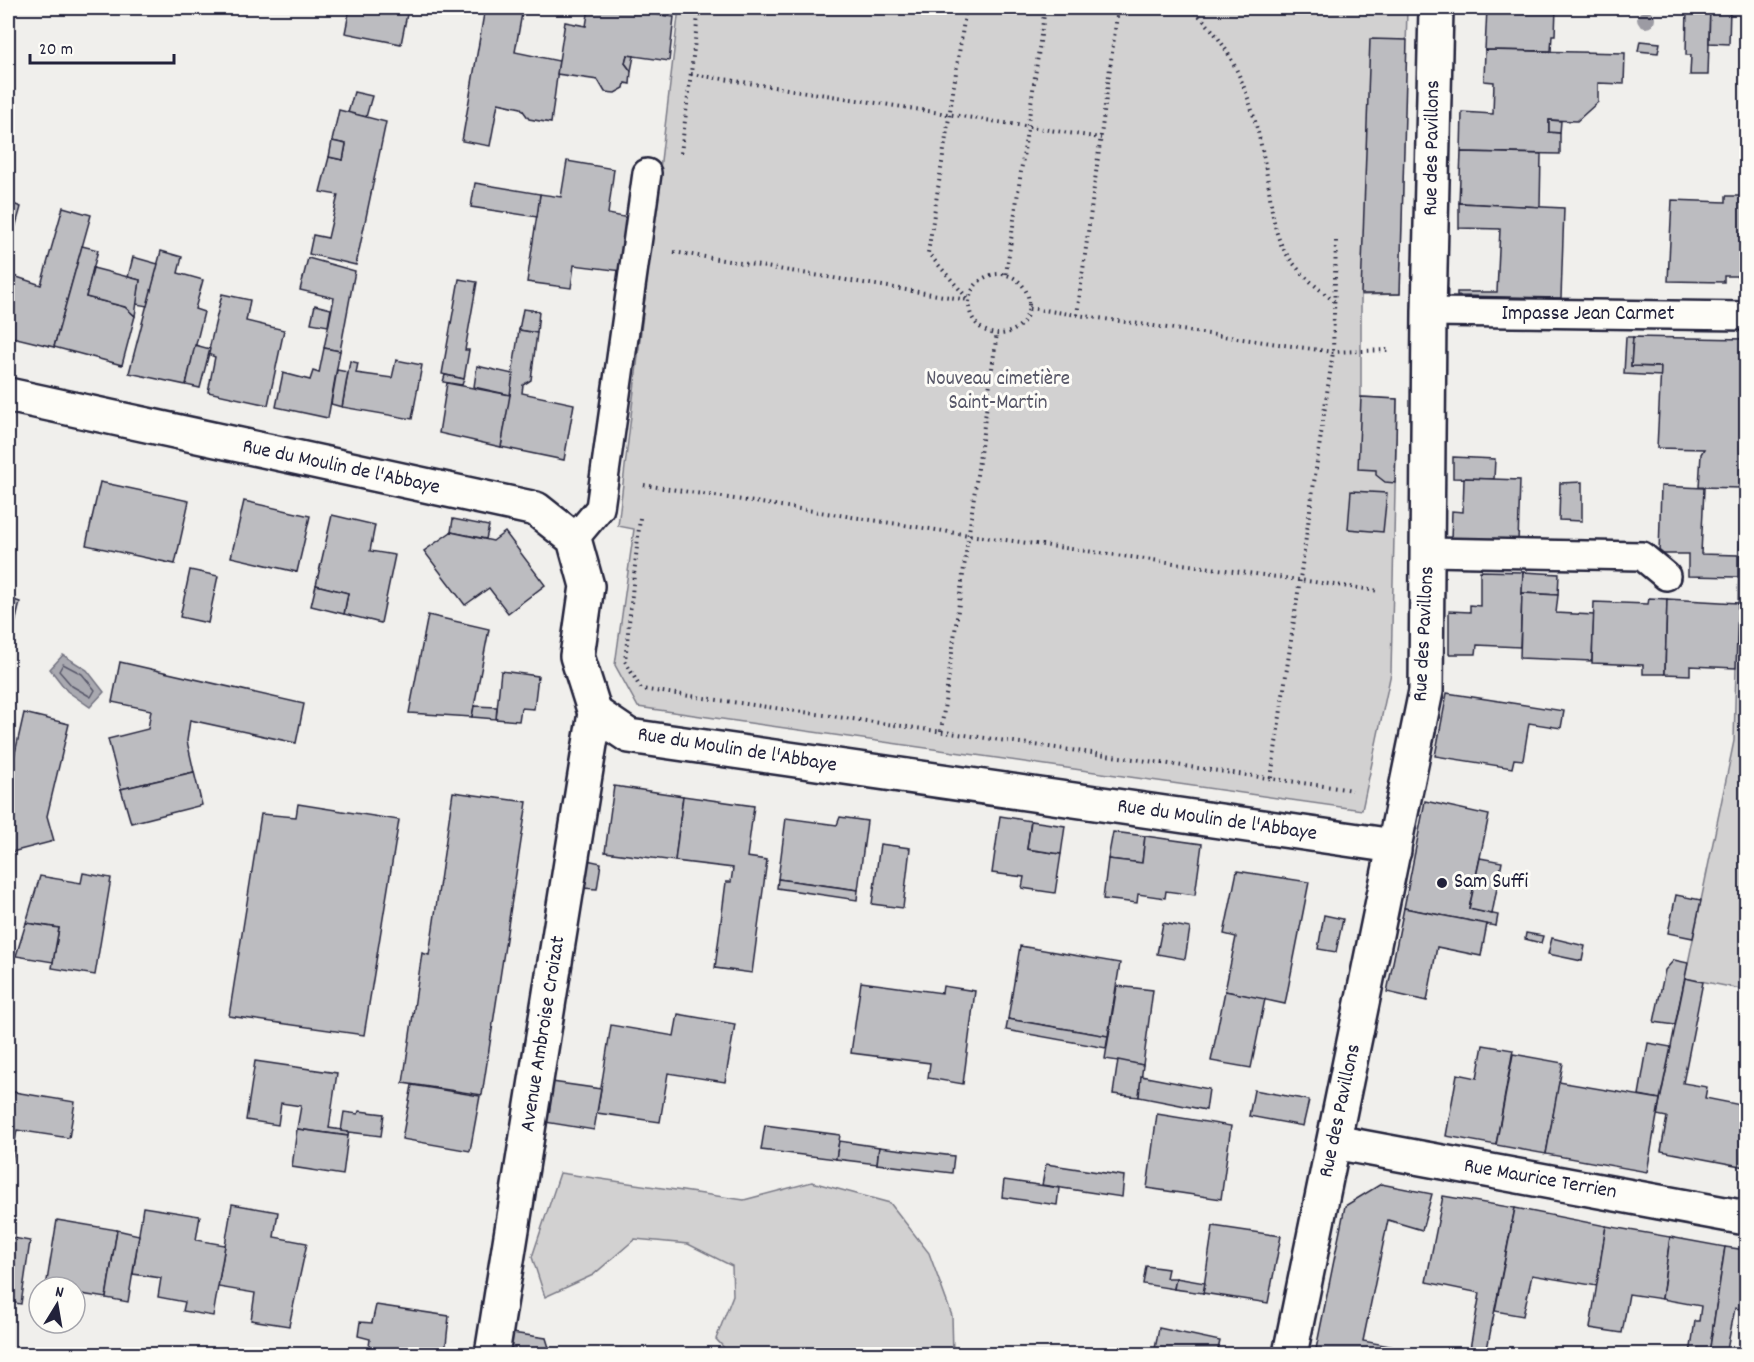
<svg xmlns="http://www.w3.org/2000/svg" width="1754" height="1362" viewBox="0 0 1754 1362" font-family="Dekko,sans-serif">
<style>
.green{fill:#d2d1d1;stroke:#7a7a86;stroke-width:1.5}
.water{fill:#a9a9b0;stroke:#737381;stroke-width:1.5}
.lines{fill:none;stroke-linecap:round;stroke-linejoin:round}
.shore{stroke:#58586a;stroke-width:1.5}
.building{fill:#bcbcc0;stroke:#22223b;stroke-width:1.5}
.service-casing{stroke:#22223b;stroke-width:32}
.minor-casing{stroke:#22223b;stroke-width:38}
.path{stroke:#22223b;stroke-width:4;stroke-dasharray:1.5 4.5;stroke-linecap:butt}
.service{stroke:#fdfcf7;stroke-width:27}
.minor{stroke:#fdfcf7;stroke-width:33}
.tree{fill:#9c9ba3}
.poi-dot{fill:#22223b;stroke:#fdfcf7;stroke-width:2}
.labels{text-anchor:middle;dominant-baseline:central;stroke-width:6;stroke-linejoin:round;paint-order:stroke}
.street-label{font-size:21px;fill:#22223b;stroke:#fdfcf7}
.park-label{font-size:21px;fill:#575768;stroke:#fdfcf7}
.poi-label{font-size:21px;fill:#22223b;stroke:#fdfcf7;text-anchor:start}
</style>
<rect width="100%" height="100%" fill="#f0efec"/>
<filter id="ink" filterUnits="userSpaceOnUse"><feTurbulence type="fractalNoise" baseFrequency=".0167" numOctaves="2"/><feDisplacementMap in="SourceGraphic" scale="12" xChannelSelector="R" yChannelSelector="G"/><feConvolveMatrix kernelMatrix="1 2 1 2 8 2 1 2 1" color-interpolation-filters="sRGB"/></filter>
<g filter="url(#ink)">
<g class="green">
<polygon points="679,8 1407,8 1400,294 1361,295 1361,397 1397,399 1391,673 1362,810 638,707 615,665 634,529 618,526"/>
<polygon points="1745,339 1746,339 1746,990 1685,978 1734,741"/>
<polygon points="560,1173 744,1200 812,1182 890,1203 929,1253 952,1316 953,1354 730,1354 716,1339 733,1295 732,1266 688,1244 635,1239 593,1275 545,1297 532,1257"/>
</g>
<polygon class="water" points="63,655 87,670 104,692 90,707 67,691 50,669"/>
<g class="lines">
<polygon class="shore" points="63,664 82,674 95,690 91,697 72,686 59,671"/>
</g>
<g class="building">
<polygon points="350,8 371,8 407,14 401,44 345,33"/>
<polygon points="485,8 523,8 515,52 559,61 551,123 529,119 521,108 498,103 490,146 462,141"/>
<polygon points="589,8 641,8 640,12 674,17 669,61 627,55 625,63 631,71 630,84 625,83 624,88 615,93 605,92 598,80 557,74 565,22 586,26"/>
<polygon points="1487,8 1556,8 1555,35 1552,35 1551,51 1485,50"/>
<polygon points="1687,8 1710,8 1708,75 1690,75 1691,55 1686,55"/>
<polygon points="1710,8 1730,8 1729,44 1709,43"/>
<polygon points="1370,39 1407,40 1400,294 1361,294"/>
<polygon points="1640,41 1660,43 1658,53 1638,51"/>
<polygon points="1485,50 1625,53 1624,84 1598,83 1598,102 1577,121 1549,120 1549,132 1560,133 1560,154 1461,152 1462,112 1493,114 1494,82 1484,81"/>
<polygon points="627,55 634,56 631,71 625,63"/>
<polygon points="354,92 372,96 366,117 348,113"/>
<polygon points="339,110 386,122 356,265 309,254 313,235 328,238 338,195 320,192 329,157 343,160 346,144 332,141"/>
<polygon points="1549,120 1561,121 1560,133 1549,132"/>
<polygon points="332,141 346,144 343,160 329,157"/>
<polygon points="1461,152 1541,154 1540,207 1459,203"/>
<polygon points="567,161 614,169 608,214 629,218 622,271 574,265 571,288 527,282 540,194 561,197"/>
<polygon points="475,183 540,194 537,217 471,207"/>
<polygon points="1726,196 1746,196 1746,276 1724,276 1724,282 1668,281 1672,200 1726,202"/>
<polygon points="8,202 21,207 8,253"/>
<polygon points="1459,203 1564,208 1561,298 1457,296 1457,292 1497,292 1500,229 1459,228"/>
<polygon points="63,207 91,215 54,347 8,336 8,274 41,285"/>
<polygon points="82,246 98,250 86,297 125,307 135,316 122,365 54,347"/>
<polygon points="161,251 182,257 178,273 203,280 195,309 204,312 186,385 129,373"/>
<polygon points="133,257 158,264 147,306 136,304 140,280 128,277"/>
<polygon points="308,258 355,271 340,351 324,348 334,298 300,290"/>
<polygon points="93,268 140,280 135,316 125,307 86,297"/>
<polygon points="459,279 477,282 465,350 469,350 464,379 442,374"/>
<polygon points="222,294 250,300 246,321 284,330 268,405 208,392 215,357 208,354"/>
<polygon points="315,305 331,309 328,326 311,323"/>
<polygon points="523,309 539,311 537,333 519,330"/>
<polygon points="519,330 537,333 531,380 523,385 522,393 574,404 564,460 501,447"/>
<polygon points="1626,337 1633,337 1631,366 1661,367 1661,376 1624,374"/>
<polygon points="1633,337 1745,339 1741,488 1699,487 1701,454 1704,449 1657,448 1661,367 1631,366"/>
<polygon points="195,345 210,349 200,388 186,385"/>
<polygon points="324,348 340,351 328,418 276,407 283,373 310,380 313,371 319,373"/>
<polygon points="396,360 422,365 412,419 342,407 350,361 358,363 356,373 392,378"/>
<polygon points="477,366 513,374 510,395 474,387"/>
<polygon points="337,370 348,372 342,407 331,404"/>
<polygon points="445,375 464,379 462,385 443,382"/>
<polygon points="447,383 510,395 501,447 439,433"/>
<polygon points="1361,397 1397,399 1395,483 1385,482 1376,475 1376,470 1358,469"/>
<polygon points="1453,457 1495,459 1494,479 1453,478"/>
<polygon points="1464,478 1520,480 1518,543 1451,540 1452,511 1463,512"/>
<polygon points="100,482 189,501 175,564 86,545"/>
<polygon points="1582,482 1582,521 1559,520 1560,483"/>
<polygon points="1661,486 1704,488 1701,554 1738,555 1738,577 1688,576 1688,554 1659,554"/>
<polygon points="1351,491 1387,493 1383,532 1348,529"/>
<polygon points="244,501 310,516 297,572 231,557"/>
<polygon points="332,515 375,525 370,551 395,555 381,623 344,614 348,593 316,585"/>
<polygon points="453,519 489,526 486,539 451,532"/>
<polygon points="451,532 493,541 505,532 545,585 508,613 489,588 465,605 424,551"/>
<polygon points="190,570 218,576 208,623 180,617"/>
<polygon points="1480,571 1523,572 1520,647 1477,645 1476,654 1449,654 1449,611 1470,612 1470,605 1480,606"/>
<polygon points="1523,572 1559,574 1558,595 1522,593"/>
<polygon points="316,585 348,593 344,614 311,606"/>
<polygon points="1522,593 1558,595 1556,613 1594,615 1592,661 1520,658"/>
<polygon points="8,598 20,602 8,655"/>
<polygon points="1649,598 1667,599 1665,674 1643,674 1643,665 1592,663 1594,602 1648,604"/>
<polygon points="1667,599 1738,603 1736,668 1690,666 1690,675 1665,674"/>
<polygon points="428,615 489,629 472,717 409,713"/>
<polygon points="120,662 304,704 296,743 190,720 187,741 194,772 121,789 108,739 148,729 151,710 112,702"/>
<polygon points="501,671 538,676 534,709 521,708 519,721 496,719"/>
<polygon points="1447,693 1564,711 1561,728 1529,723 1523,760 1514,759 1512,768 1435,756"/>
<polygon points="474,706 497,707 496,719 472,717"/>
<polygon points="24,713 69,724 47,816 54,841 8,853 8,784"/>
<polygon points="194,772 202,805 131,823 121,789"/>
<polygon points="614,786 683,796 675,861 605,852"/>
<polygon points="453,792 527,802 482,1095 403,1083 422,953 429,955"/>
<polygon points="683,796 754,806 747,857 767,860 752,973 715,968 726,882 731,882 733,868 675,861"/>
<polygon points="1425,801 1489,815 1469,909 1498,915 1496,926 1404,908"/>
<polygon points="298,804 399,820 364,1035 229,1016 261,814 296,817"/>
<polygon points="1000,816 1031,821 1027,849 1061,854 1055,893 1022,888 1024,877 992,873"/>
<polygon points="840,817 867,821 858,890 778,879 786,818 837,825"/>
<polygon points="1031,821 1065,826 1061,854 1027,849"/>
<polygon points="1113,832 1145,836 1142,863 1108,859"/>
<polygon points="1145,836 1202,844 1195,895 1166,891 1165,898 1138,894 1137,903 1103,899 1108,859 1142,863"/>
<polygon points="880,844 910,848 903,908 872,904"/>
<polygon points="1480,858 1502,862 1492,914 1469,909"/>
<polygon points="587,860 601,863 597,889 582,888"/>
<polygon points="1237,871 1309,882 1285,1004 1225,991 1236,937 1224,934"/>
<polygon points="83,873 111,878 95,975 52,968 59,928 26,923 40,876 81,883"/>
<polygon points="778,879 858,890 857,900 777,888"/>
<polygon points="1676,895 1701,900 1693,938 1668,933"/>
<polygon points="1404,908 1487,924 1481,956 1437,947 1427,1001 1387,992"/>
<polygon points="8,915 14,917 8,938"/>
<polygon points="1324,915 1343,919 1336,952 1318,949"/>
<polygon points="26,923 59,928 53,962 16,956"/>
<polygon points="1163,923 1190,928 1185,959 1157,954"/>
<polygon points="1526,933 1543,936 1541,943 1525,939"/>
<polygon points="1552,938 1585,946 1582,961 1548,954"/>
<polygon points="1020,946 1120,963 1108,1036 1008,1019"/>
<polygon points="1674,960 1688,963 1675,1025 1654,1022 1665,970"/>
<polygon points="1685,978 1703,982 1683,1083 1707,1087 1705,1098 1746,1106 1746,1167 1661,1151 1667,1117 1657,1115"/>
<polygon points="861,982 942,993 943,986 975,991 963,1084 928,1078 930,1063 851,1053"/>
<polygon points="1117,986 1153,990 1143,1065 1105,1059"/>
<polygon points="1225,991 1265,999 1251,1068 1211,1061"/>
<polygon points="678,1014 735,1024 725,1082 668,1073 660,1122 597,1113 611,1025 674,1036"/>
<polygon points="1008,1019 1108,1036 1106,1048 1006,1030"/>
<polygon points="1648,1043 1671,1047 1660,1099 1639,1095"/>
<polygon points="1483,1045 1513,1050 1496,1145 1446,1136 1457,1074 1477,1078"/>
<polygon points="1513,1054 1563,1063 1546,1154 1496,1145"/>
<polygon points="1118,1060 1143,1065 1139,1097 1113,1094"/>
<polygon points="255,1061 337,1073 329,1128 349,1131 348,1136 297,1129 301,1106 281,1103 278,1125 246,1120"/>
<polygon points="1141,1076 1209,1089 1206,1110 1139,1097"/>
<polygon points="552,1082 601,1089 594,1130 545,1122"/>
<polygon points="1559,1082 1660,1099 1647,1172 1546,1154"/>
<polygon points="412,1085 480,1096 470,1151 402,1139"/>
<polygon points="1254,1090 1309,1100 1303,1126 1249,1116"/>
<polygon points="8,1091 75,1102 69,1138 17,1130 12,1159 8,1159"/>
<polygon points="359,1111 384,1114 381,1136 341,1131 344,1112 358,1114"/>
<polygon points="1157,1114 1231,1126 1221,1199 1147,1188"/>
<polygon points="765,1125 840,1135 836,1159 761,1150"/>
<polygon points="297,1129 348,1136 343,1175 292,1167"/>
<polygon points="839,1141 879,1147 877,1164 836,1159"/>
<polygon points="879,1147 954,1156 952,1173 877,1164"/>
<polygon points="1046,1164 1124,1176 1122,1197 1042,1185"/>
<polygon points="1004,1180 1059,1188 1057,1205 1002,1197"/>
<polygon points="1381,1184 1432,1194 1422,1230 1388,1220 1363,1341 1395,1347 1393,1354 1342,1354 1316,1349 1345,1206"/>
<polygon points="1443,1196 1515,1208 1486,1354 1469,1354 1480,1293 1426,1282"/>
<polygon points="232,1204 278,1212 274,1237 307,1243 289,1326 251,1320 255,1293 218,1287"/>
<polygon points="143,1207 200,1216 196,1240 225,1245 213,1316 183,1311 185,1302 158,1297 161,1278 133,1274"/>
<polygon points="1515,1208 1606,1226 1597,1286 1532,1275 1523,1316 1495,1311"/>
<polygon points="57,1220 117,1230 106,1298 75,1293 75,1287 46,1287"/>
<polygon points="1213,1226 1281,1236 1268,1303 1203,1293"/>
<polygon points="1606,1226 1670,1237 1662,1299 1629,1294 1622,1333 1590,1328"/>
<polygon points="117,1230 139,1235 128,1302 106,1298"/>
<polygon points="8,1237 30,1241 21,1304 8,1302"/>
<polygon points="1670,1237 1725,1247 1709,1354 1690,1354 1695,1321 1699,1321 1701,1306 1662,1299"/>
<polygon points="1725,1247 1746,1250 1746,1310 1735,1308 1726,1354 1709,1354"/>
<polygon points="1146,1266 1168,1269 1166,1278 1176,1278 1174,1289 1143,1284"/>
<polygon points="1176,1278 1205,1283 1203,1293 1174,1289"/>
<polygon points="376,1305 449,1316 445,1354 368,1354 370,1339 358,1336 360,1322 372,1323"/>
<polygon points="1159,1328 1220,1341 1217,1354 1154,1354"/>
<polygon points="512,1333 546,1338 551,1354 509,1354"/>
<polygon points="620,1349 644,1353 645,1354 614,1354"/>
<polygon points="1316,1349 1342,1354 1315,1354"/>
</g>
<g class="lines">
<defs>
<g id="service">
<polyline points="1429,312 1746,316"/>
<polyline points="574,539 600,508 647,173"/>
<polyline points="1429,552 1642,556 1666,576"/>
</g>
<g id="minor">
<polyline points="8,395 536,509 574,539 587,586 577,656 595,713 629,736 1380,844 1394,851"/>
<polyline points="1334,1142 1746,1218"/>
<polyline points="492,1354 595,713"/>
<polyline points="1290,1354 1426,691 1429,312 1436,8"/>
</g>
</defs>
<use href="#service" class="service-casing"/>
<use href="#minor" class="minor-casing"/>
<g class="path">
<polyline points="966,8 928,253 969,300"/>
<path d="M1190,8c48,38 67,109 77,168 4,22 5,52 16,72 12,22 32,38 51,53"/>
<polyline points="691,74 1101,138"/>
<polyline points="681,153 699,8"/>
<polyline points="674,252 968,300"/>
<polyline points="1006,274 1045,8"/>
<circle cx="999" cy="304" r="30"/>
<polyline points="1029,308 1333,352 1388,350"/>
<polyline points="1077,315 1118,8"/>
<polyline points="644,485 969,535 1380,591"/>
<polyline points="640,518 625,661 641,689 1352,790"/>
<polyline points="941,731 997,333"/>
<polyline points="1271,778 1333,352 1336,241"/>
</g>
<use href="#service" class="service"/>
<use href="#minor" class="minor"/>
</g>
<circle class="tree" cx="1646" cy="19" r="9"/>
</g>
<circle class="poi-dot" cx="1442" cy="883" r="6"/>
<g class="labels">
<g class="street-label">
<text transform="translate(1433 148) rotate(-89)">Rue des Pavillons</text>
<text x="1588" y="315">Impasse Jean Carmet</text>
<text transform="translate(341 468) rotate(12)">Rue du Moulin de l'Abbaye</text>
<text transform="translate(1425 634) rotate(-87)">Rue des Pavillons</text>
<text transform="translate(737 751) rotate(9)">Rue du Moulin de l'Abbaye</text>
<text transform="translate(1217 821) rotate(8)">Rue du Moulin de l'Abbaye</text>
<text transform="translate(544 1034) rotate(-81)">Avenue Ambroise Croizat</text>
<text transform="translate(1341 1111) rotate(-78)">Rue des Pavillons</text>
<text transform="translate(1540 1180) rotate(10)">Rue Maurice Terrien</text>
</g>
<g class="park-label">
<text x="998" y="380">Nouveau cimetière<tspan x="998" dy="24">Saint-Martin</tspan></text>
</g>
<g class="poi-label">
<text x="1454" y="883">Sam Suffi</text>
</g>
</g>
<rect width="1754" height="1362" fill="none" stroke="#fdfcf7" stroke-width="30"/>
<rect x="15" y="15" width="1724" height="1332" fill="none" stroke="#22223b" stroke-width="2" filter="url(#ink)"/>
<g transform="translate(57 1305) rotate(11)"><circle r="28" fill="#fdfcf7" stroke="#a5a5ac" stroke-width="1.5"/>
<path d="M0-4.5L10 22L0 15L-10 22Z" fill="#22223b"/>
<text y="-9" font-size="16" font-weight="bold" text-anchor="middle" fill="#22223b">N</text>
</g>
<path d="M30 54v9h144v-9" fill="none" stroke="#22223b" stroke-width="3"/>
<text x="39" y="54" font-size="18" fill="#22223b" stroke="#fdfcf7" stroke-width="4.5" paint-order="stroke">20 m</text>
</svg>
